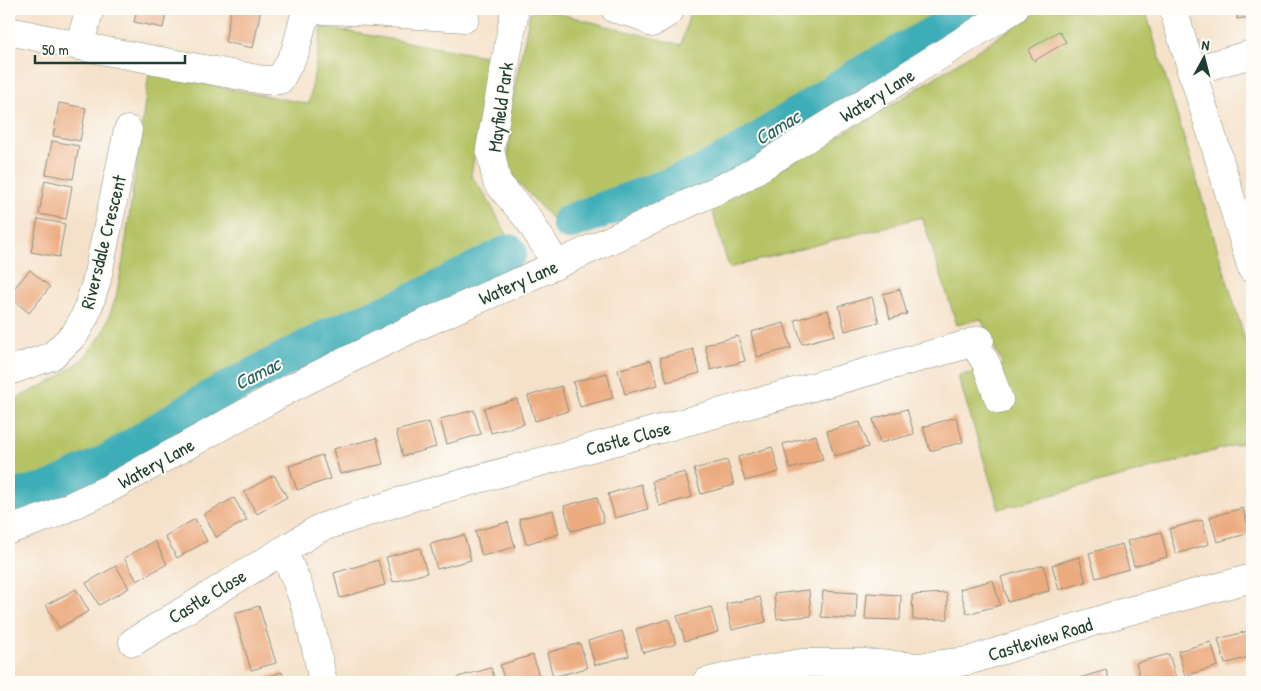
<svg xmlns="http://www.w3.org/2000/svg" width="1261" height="691" viewBox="0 0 1261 691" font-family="'Patrick Hand',sans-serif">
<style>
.green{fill:#b5c365;stroke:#6a804c}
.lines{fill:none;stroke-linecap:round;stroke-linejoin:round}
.river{stroke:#3dadb7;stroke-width:36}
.building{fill:#ecaa7f}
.minor-casing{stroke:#8a8f7e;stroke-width:29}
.minor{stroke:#fff;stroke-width:28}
.labels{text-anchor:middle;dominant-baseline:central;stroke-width:4;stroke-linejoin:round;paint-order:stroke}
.street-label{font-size:19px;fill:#1f3d34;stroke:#fdfcf7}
.water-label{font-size:20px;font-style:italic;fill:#2a6462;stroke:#fdfcf7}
</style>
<rect width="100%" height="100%" fill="#fdfcf7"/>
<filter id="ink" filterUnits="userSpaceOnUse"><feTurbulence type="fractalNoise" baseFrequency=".02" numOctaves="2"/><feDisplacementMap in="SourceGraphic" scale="10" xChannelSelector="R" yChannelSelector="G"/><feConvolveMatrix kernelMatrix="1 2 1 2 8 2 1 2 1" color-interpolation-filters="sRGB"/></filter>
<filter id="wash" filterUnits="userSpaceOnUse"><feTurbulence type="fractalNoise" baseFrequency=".0096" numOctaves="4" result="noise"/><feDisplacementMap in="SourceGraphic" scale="20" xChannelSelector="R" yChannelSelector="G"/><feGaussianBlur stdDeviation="1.12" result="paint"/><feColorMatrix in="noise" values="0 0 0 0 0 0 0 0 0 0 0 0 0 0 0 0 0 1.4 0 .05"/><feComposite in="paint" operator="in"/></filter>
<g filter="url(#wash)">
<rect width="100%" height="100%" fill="#f5e1c9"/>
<g class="green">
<polygon points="691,9 962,9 832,85 692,171 626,191 553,220 516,180 508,168 508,148 512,131 506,129 530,13 545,10 681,45"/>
<polygon points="1042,9 1145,9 1252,363 1252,440 1172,463 999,509 958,376 1003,365 981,319 957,325 922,217 729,268 712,209 890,106"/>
<polygon points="322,27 490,57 471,175 488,200 511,242 468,263 424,290 387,304 333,329 206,392 105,454 53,480 9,491 9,402 56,379 83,359 103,333 116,297 123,261 149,73 309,104"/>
</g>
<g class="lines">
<g class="river">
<polyline points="569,222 698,175 737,154 854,78 960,19 974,9"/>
<polyline points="9,498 52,488 107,462 208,399 333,334 390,311 427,294 509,252"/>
</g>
</g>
<g id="blocks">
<g class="building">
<polygon points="137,9 167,9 163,28 134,22"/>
<polygon points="231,9 261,9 253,48 225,42"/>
<polygon points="1238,9 1252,9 1252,17 1237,19"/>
<polygon points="1059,31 1066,42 1034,61 1028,50"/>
<polygon points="59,103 86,108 80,141 53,136"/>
<polygon points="52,141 79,146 73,179 46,174"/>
<polygon points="45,180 72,186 66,219 39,214"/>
<polygon points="38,219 65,224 59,257 31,252"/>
<polygon points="30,270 50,287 29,313 9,296 9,294"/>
<polygon points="900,289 907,314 890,319 883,294"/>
<polygon points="872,297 879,322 845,331 839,306"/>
<polygon points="828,310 835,335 802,344 795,320"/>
<polygon points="784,323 791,348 757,357 751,332"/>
<polygon points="738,336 745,361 711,370 705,345"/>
<polygon points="693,349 700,373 667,382 660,358"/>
<polygon points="651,360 658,385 625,394 618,370"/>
<polygon points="607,373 613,398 580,407 573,382"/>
<polygon points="561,386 568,411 535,421 528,396"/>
<polygon points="517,399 524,424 491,433 484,408"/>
<polygon points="907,409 914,434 880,443 873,419"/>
<polygon points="474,410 481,434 447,444 440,419"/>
<polygon points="956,417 963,442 930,451 923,427"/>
<polygon points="429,422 436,447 403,456 396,431"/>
<polygon points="860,422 868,447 834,456 827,431"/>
<polygon points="816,435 823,460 790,469 783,444"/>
<polygon points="377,438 383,464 340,474 333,449"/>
<polygon points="772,447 779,472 745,481 738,457"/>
<polygon points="322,455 330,479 297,490 289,466"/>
<polygon points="727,460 734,485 701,494 694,469"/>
<polygon points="685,472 692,497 659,506 652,481"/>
<polygon points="274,475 287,497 257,514 244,492"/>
<polygon points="641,484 648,509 615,518 608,494"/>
<polygon points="597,497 604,522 571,531 564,506"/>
<polygon points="234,498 247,520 216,537 204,514"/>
<polygon points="1243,508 1250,533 1217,542 1210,517"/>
<polygon points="553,510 559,534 526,544 519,519"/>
<polygon points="195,519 207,541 177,558 165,536"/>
<polygon points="1202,520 1209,544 1176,554 1169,529"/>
<polygon points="508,522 515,547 482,556 475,531"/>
<polygon points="1161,532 1167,557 1134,566 1127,541"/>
<polygon points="464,535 471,560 437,569 430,544"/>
<polygon points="155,541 167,564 137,581 124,558"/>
<polygon points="1122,544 1129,569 1096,578 1089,553"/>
<polygon points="420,548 427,573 393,582 386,557"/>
<polygon points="1079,557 1086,582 1059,590 1052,565"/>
<polygon points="378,560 385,585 340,598 334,573"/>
<polygon points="1044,565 1049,591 1008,602 1001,577"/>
<polygon points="116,566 129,588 99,605 86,583"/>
<polygon points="993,580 1000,605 967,614 960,589"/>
<polygon points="76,589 89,611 59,628 46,605"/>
<polygon points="809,590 811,616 777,619 774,594"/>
<polygon points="823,591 857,593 856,619 821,617"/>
<polygon points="867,593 901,595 900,620 865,619"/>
<polygon points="947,593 948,619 913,620 912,595"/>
<polygon points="760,597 766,622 732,630 726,604"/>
<polygon points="259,606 276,663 251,670 234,613"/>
<polygon points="711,607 718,632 685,641 677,616"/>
<polygon points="669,619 676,644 643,653 636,629"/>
<polygon points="1252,630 1252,656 1225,664 1218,639"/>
<polygon points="622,631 629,656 595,665 588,641"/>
<polygon points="1211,642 1218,666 1185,676 1178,651"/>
<polygon points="580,643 587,668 553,677 547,653"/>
<polygon points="1169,654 1176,678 1163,682 1141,682 1136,663"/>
<polygon points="533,655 540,680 533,682 505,682 500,665"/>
<polygon points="491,668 496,682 459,682 458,677"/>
<polygon points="1106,670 1110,682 1074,682 1073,680"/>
<polygon points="282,672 285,682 258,682 257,680"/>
</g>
</g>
</g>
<g filter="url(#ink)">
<use href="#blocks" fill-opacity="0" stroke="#8a8f7e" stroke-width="1"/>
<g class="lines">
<defs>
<g id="minor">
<polyline points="515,9 490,149 497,182 529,220 550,254 554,266"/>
<path d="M615,9c13,3 25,5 37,14l17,-11 1,-3"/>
<polyline points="1173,9 1214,142 1252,269"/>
<polyline points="9,31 79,46 263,80 280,80 295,52 304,18 315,10 354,11 465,18"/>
<polyline points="79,46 90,9"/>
<polyline points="1191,71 1252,54"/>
<polyline points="973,342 986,363 999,400"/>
<polyline points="9,371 52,356 75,334 86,314 96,283 128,130"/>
<polyline points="9,530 49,516 108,489 291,388 409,330 554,266 743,178 1014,9"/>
<path d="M282,551c23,40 32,87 41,131"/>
<polyline points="133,642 320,528 413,497 958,347 980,340"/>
<polyline points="706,682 731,676 801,663 864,663 919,667 968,661 1125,612 1252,578"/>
</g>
</defs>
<use href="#minor" class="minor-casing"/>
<use href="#minor" class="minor"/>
</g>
</g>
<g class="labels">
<g class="street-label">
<text transform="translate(877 95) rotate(-32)">Watery Lane</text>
<text transform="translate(500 107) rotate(-82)">Mayfield Park</text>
<text transform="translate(103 242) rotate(-76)">Riversdale Crescent</text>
<text transform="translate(518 282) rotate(-24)">Watery Lane</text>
<text transform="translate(628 438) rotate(-15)">Castle Close</text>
<text transform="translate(156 463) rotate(-29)">Watery Lane</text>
<text transform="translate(207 596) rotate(-31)">Castle Close</text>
<text transform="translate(1040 639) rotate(-17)">Castleview Road</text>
</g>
<g class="water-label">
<text transform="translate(777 127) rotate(-31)">Camac</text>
<text transform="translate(257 373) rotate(-27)">Camac</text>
</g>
</g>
<rect width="1261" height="691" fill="none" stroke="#fdfcf7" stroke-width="30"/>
<g transform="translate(1204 58) rotate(7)" stroke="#fdfcf7" stroke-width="4" paint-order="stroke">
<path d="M0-4L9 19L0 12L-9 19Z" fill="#1f3d34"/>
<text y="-8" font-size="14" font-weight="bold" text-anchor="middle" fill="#1f3d34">N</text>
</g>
<path d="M35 55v8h150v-8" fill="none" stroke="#1f3d34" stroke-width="2.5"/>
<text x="42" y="55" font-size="15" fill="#1f3d34" stroke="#fdfcf7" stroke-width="4" paint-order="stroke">50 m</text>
</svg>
